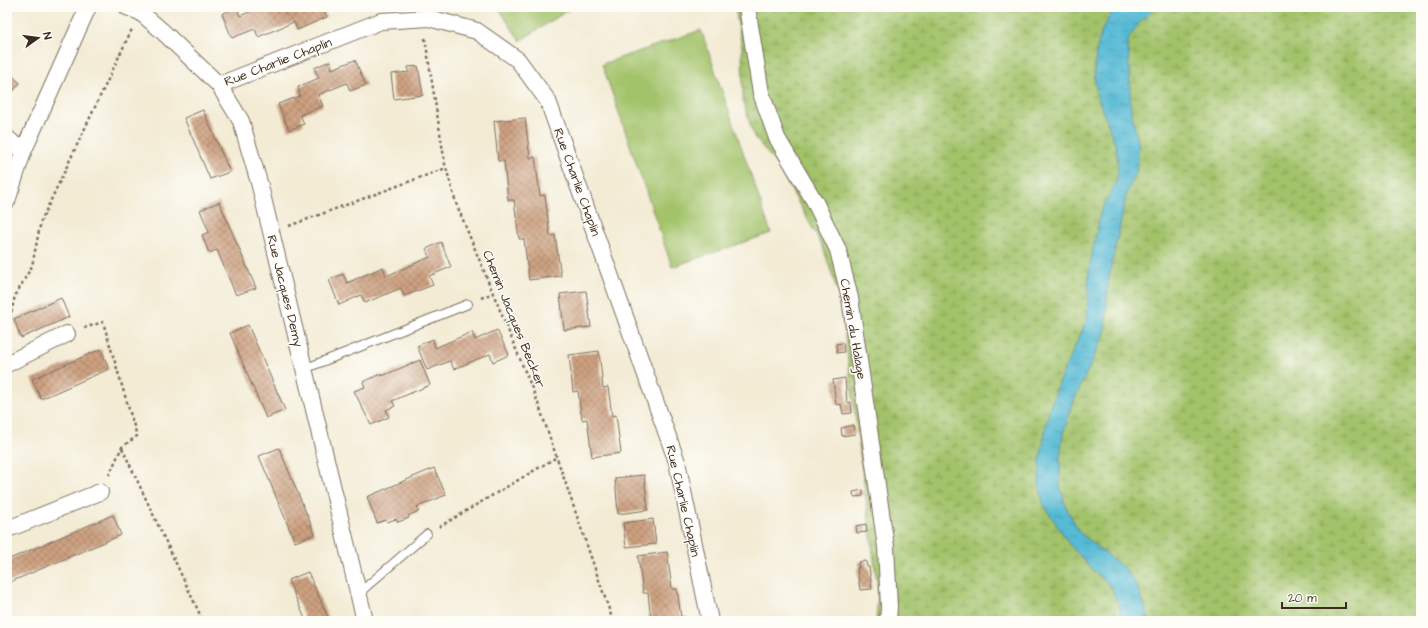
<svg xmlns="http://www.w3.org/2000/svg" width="1428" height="628" viewBox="0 0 1428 628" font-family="'Architects Daughter',sans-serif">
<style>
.grass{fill:#a3c36b;stroke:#6f7644}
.wetland{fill:url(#wetland-marsh);stroke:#6f7644}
.water{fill:url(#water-ripples);stroke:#487279}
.building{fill:url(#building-cross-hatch)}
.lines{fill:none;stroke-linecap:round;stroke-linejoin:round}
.service-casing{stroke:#7b6e5e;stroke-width:10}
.minor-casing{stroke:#7b6e5e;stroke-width:18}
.path{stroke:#7b6e5e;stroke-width:2.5;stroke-dasharray:3 3;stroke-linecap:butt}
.service{stroke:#fff;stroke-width:8}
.minor{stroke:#fff;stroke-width:16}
.labels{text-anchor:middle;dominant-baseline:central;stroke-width:3;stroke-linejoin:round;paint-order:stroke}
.street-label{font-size:13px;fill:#3b2a1e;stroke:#fdfcf7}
</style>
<defs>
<pattern id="wetland-marsh" width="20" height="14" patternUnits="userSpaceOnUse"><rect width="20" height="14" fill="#a3c36b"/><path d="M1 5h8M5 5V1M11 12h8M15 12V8" fill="none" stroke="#869f57"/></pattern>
<pattern id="water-ripples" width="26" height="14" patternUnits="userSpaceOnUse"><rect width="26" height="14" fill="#55bad4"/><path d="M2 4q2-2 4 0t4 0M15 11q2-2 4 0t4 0" fill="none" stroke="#4897ab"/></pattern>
<pattern id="building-cross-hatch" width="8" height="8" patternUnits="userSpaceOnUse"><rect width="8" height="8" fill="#cda181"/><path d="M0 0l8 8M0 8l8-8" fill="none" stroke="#a88369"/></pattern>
</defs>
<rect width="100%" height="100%" fill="#fdfcf7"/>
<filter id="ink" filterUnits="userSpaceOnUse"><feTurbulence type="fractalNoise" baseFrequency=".025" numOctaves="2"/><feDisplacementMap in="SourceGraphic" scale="8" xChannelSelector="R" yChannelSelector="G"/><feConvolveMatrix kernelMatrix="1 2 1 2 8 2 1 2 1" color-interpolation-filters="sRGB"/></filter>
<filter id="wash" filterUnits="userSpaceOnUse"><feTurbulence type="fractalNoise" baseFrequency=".012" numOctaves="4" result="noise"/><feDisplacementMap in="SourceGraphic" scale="16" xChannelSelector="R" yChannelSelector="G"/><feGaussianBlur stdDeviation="0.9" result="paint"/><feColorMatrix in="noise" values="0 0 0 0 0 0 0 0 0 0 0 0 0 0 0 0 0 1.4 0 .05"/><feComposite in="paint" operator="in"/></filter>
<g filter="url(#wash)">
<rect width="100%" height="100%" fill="#f3ebd4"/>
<g class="grass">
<polygon points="498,7 573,7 520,41"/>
<polygon points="701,30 771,233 672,267 602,64"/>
</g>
<polygon class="wetland" points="735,7 1421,7 1421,621 876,621 878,591 840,299 823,247 776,163 754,137 743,101 742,48"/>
<polygon class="water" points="1117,7 1156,7 1139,23 1128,40 1131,111 1139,146 1136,173 1127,192 1108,282 1105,333 1072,405 1063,434 1060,458 1060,487 1066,507 1080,533 1125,569 1137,586 1148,616 1149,621 1121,621 1120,608 1111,587 1091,568 1069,544 1044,505 1039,485 1040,459 1049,410 1063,372 1087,320 1089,270 1100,213 1117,180 1118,164 1116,147 1106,119 1097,96 1094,74 1096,52 1102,30 1112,12"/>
<g id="blocks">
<g class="building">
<polygon points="237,7 240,16 261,7 279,7 280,9 285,7 331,7 323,10 327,17 297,30 294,22 258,37 255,29 232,38 222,14"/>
<polygon points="355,60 366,85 350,91 347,83 318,95 323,106 300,115 304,124 289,130 278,104 300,96 298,87 319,78 314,68 330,61 332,69"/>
<polygon points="418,66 423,95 394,99 391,74 409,72 408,67"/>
<polygon points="7,71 20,83 7,98"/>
<polygon points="203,110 230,172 210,179 184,118"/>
<polygon points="525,118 530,158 535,157 540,196 545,195 550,236 555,235 561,276 529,280 524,239 519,239 514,200 508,200 504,161 498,161 494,121"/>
<polygon points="219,202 256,288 236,295 217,250 209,253 202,235 209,232 200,210"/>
<polygon points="441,242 451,267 429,276 433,285 404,296 401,288 365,303 361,295 339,305 329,280 343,274 347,283 383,267 386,276 430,257 426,249"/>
<polygon points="586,291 591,327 564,330 560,294"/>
<polygon points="61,298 69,317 21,338 14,319"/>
<polygon points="248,325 285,410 266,418 230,333"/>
<polygon points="497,330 509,355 493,362 490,354 454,369 450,361 427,370 417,346 433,339 435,348 472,332 475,340"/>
<polygon points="843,343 844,352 837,353 836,344"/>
<polygon points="101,349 109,369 41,399 32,379"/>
<polygon points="599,351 603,388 608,387 612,416 616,415 621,453 592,457 587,419 582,420 578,391 573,392 569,355"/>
<polygon points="420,360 430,385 392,401 395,406 386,410 389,417 371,425 354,391 365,387 363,382 367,380 381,374 382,376"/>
<polygon points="845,378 847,403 851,402 852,413 843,414 841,404 836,405 833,380"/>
<polygon points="853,425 855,434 842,436 841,428"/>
<polygon points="279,448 315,534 295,542 259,456"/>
<polygon points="434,468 446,495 417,507 419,511 408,516 409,518 398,522 396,519 387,522 386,520 377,523 367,497"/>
<polygon points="644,475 648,510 618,514 615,478"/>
<polygon points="863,490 863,496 854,497 853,492"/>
<polygon points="113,515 121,535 10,582 7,575 7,560"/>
<polygon points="653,519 656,544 626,547 623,523"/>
<polygon points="866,524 867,532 857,533 856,526"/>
<polygon points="667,552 672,589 677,589 681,617 685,617 686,621 651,621 648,593 643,593 638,556"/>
<polygon points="866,561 867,567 869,567 872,589 860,590 857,568 859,568 858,562"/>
<polygon points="308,572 327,615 329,621 306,621 288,580"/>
</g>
</g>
</g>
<g filter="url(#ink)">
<use href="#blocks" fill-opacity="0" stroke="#7b6e5e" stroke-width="1"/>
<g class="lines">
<defs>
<g id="service">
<polyline points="304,369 468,304"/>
<polyline points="359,593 427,534"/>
</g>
<g id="minor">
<polyline points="127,7 140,12 161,30 219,85 241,121 260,186 365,621"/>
<polyline points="747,7 761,93 777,138 815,202 838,250 850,298 886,547 889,607 888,621"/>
<polyline points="219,85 381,21 429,18 477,31 518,60 548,101 677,462 710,621"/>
<polyline points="7,138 23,152"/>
<polyline points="7,201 23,152 88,7"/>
<polyline points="7,364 67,334"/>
<polyline points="7,528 13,527 100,492"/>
</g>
</defs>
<use href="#service" class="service-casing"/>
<use href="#minor" class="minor-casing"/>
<g class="path">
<polyline points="425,38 445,164 456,203 538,403 613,621"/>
<polyline points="289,226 446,168"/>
<polyline points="481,298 493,293"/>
<polyline points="84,328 103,322 137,436 122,447 109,475"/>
<polyline points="7,330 15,296 32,266 41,221 132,29"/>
<polyline points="122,448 203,621"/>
<polyline points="439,527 557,457"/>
<polyline points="194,621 202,618"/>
</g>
<use href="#service" class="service"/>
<use href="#minor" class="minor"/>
</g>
</g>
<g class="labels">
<g class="street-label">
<text transform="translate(278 62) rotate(-21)">Rue Charlie Chaplin</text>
<text transform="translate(577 182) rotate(70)">Rue Charlie Chaplin</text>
<text transform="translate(285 291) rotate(76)">Rue Jacques Demy</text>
<text transform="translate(514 319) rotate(68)">Chemin Jacques Becker</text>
<text transform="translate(853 329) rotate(80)">Chemin du Halage</text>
<text transform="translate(683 501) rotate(77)">Rue Charlie Chaplin</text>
</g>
</g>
<rect width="1428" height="628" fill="none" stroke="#fdfcf7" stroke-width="24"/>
<g transform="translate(38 38) rotate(76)" stroke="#fdfcf7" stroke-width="3" paint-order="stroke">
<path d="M0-3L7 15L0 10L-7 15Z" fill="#3b2a1e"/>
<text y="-6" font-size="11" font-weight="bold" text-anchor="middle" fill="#3b2a1e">N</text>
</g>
<path d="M1282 602v6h64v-6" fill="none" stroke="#3b2a1e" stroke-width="2"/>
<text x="1288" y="602" font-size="12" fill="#3b2a1e" stroke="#fdfcf7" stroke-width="3" paint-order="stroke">20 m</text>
</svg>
